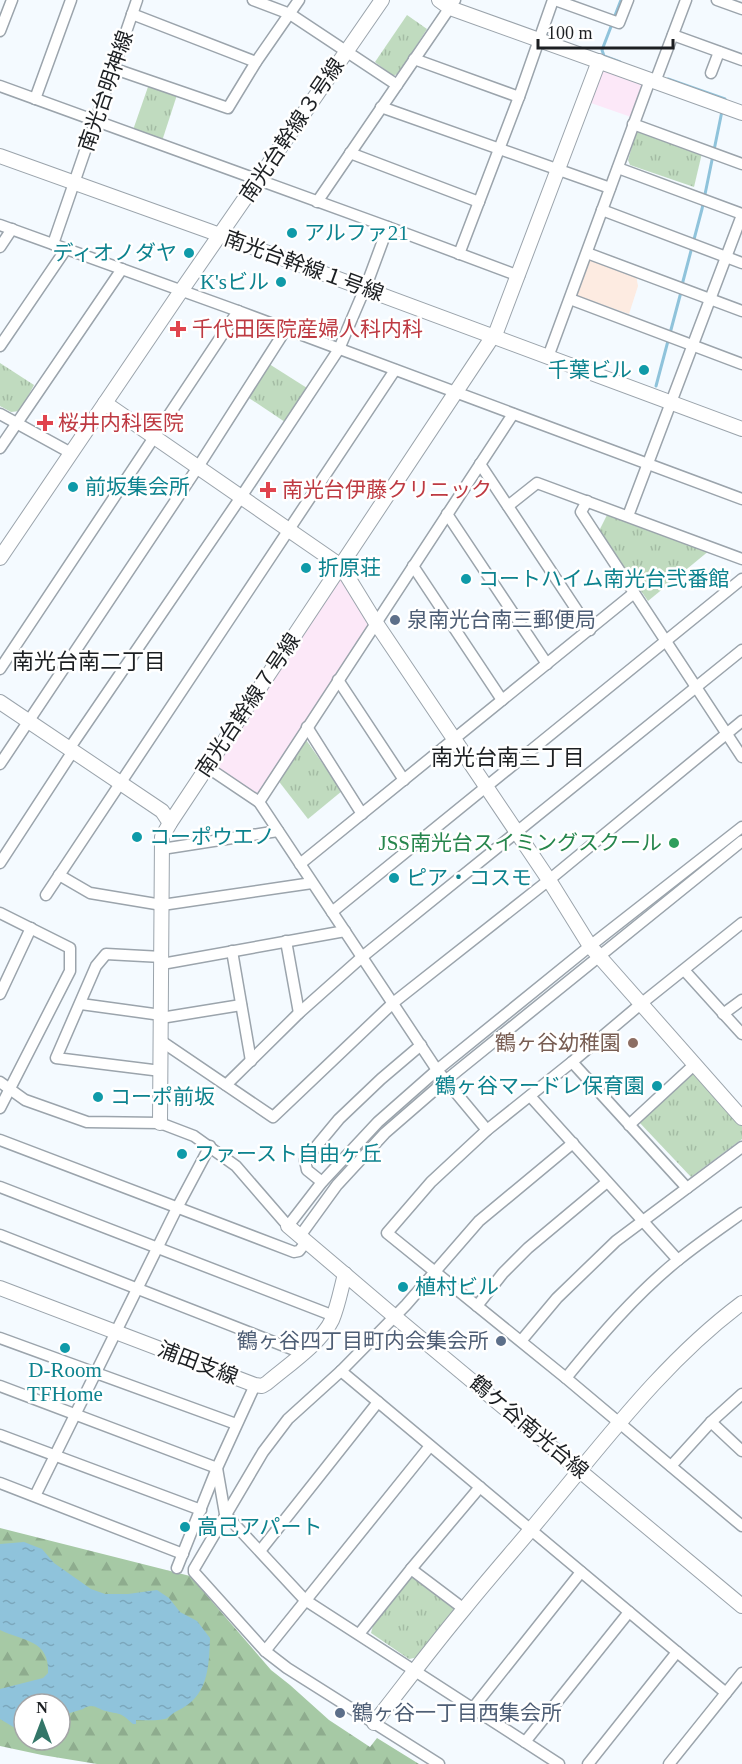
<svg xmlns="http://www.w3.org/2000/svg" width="742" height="1764" viewBox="0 0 742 1764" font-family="'Times New Roman','Noto Sans JP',serif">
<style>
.commercial{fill:#fce8f8}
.education{fill:#fdebe1}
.grass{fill:url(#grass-tufts)}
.forest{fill:url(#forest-firs);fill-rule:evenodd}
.water{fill:url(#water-ripples)}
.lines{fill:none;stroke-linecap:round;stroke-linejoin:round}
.stream{stroke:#8fc3db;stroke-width:3}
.minor-casing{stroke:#9ba4ac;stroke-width:13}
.tertiary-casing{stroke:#9ba4ac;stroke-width:16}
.minor{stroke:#fff;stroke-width:10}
.tertiary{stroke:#fff;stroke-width:14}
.culture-dot{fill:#0f9aa8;stroke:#fff;stroke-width:2}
.health-dot{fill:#e0444e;stroke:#fff;stroke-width:2}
.service-dot{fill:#5c6f8a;stroke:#fff;stroke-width:2}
.leisure-dot{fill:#2e9e5b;stroke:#fff;stroke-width:2}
.education-dot{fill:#8d6e63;stroke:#fff;stroke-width:2}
.labels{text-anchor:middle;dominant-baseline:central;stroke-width:5;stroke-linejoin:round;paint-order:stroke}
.street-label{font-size:21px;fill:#1c1f22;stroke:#fff}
.culture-label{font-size:21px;fill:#0d838f;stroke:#fff;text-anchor:start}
.health-label{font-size:21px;fill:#be3a42;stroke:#fff;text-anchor:start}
.service-label{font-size:21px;fill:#4e5e75;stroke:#fff;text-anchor:start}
.leisure-label{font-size:21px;fill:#27864d;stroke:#fff;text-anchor:end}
.education-label{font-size:21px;fill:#785e54;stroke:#fff;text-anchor:end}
.neighbourhood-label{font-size:22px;fill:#1c1f22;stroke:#fff}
</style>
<defs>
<pattern id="grass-tufts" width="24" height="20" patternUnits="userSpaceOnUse" patternTransform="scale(1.5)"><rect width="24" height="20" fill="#c0dbbf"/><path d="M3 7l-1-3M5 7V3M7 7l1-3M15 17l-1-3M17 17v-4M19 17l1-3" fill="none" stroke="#a4bca4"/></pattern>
<pattern id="forest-firs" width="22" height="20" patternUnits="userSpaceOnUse" patternTransform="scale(1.5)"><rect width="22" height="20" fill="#a6c9a5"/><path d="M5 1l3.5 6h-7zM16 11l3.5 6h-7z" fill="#8eac8e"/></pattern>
<pattern id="water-ripples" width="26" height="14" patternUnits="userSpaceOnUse" patternTransform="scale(1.5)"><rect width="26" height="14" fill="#8fc3db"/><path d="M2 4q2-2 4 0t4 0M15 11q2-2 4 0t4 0" fill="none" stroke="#7ba7bc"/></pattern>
</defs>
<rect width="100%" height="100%" fill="#f4faff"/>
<g class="commercial">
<polygon points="604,70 639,81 642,87 631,117 588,102 598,73"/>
<polygon points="337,579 341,579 371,622 260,792 256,793 216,766 216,762"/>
</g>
<polygon class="education" points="592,258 636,275 638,286 629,314 578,296 576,286 585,261"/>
<g class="grass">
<polygon points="407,15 427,29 399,73 393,76 375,62"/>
<polygon points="149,84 177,95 162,141 133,130"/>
<polygon points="637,130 702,153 694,187 630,165 628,160"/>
<polygon points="266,362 307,388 285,422 246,396"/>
<polygon points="0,363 34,385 20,411 11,412 0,406"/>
<polygon points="609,511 710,550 648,601 599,531"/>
<polygon points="304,737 342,791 308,819 277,779"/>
<polygon points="695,1069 742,1124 742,1139 691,1177 638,1121"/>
<polygon points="416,1577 453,1604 454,1612 419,1657 409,1659 371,1633 374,1622 410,1578"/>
</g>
<path class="forest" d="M0,1528l190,48 81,94 19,15 39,35 41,27 7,-9 42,26h-322l-55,-9 -42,-9zM24,1704h36v36h-36z"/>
<path class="water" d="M24,1542l18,7 12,14 37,26 14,5h23l29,-4 12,8 11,14 17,9 13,17c-1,30 -2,59 -33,73 -5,2 -8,7 -12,8 -9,2 -20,1 -29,1v4h-3c-13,-12 -11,-9 -27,-13 -9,-2 -13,-9 -23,-2l-23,7v-12h-36v26l-9,-2 -15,-9v-30l43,-11 5,-5c2,-33 -25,-32 -48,-43v-86z"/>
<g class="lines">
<g class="stream">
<polyline points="614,18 621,0"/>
<polyline points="612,24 602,50 604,56 620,62"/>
<polyline points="668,79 725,99 724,101"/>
<polyline points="682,285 702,209 722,111"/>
<polyline points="656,386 681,292"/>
</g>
<defs>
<g id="minor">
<polyline points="253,0 290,14 397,85"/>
<polyline points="555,0 619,23 628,0"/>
<polyline points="717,0 742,9"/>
<polyline points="132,14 256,62"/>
<polyline points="0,31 12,0"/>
<polyline points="673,35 742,60"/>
<polyline points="414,59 519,97"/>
<polyline points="115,69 228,108 256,62 299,0"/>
<polyline points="711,73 719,52"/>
<polyline points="655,82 686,0"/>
<polyline points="0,86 388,227 519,276"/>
<polyline points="35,99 71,0"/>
<polyline points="381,107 610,188"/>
<polyline points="633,124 742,164"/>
<polyline points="350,153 479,202"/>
<polyline points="618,168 742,214"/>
<polyline points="317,202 455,0"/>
<polyline points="602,210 742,263"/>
<polyline points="0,225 238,311 742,499"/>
<polyline points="53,244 137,0"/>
<polyline points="0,247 12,229"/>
<polyline points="587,253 742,311"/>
<polyline points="459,254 519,97 553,0"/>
<polyline points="570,299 742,364"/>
<polyline points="0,346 66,249"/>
<polyline points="548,357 650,80"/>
<polyline points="0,414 71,453"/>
<polyline points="0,448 122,269"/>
<polyline points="480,464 590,630"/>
<polyline points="587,501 581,512 742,757"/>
<polyline points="508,506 537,483 742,559"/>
<polyline points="447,514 547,664"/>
<polyline points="628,516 742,215"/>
<polyline points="413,566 502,700"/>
<polyline points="0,669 238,311"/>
<polyline points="338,680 404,780"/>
<polyline points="307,727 362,814"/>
<polyline points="69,749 241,497 339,349 368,281 388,227"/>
<polyline points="0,764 198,467 286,329"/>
<polyline points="207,767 259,802 437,1070 487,1130"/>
<polyline points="259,802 513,414"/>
<polyline points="162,849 278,831"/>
<polyline points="0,863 73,751"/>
<polyline points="300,864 634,593"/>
<polyline points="59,875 90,893 162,905 312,883"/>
<polyline points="46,895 395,370"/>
<polyline points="332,912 742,579"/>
<polyline points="0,913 70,948 70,971 0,1108"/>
<polyline points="742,923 642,1003 572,1062 487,1130 431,1182 387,1233 566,1378 742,1526"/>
<polyline points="286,941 299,1013"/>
<polyline points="232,951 251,1061"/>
<polyline points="162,964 345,931"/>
<polyline points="684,970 742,1034"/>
<polyline points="0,994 31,928"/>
<polyline points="81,1004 161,1015"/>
<polyline points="723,1014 742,1000"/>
<polyline points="161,1018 241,1005"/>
<polyline points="161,1041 273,1117 393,1003 549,880 742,721"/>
<polyline points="572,1062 687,1188"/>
<polyline points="161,1071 56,1058 96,966 106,954 162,957"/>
<polyline points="0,1082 25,1100 87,1122 160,1123 194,1136 236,1166 288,1226 322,1182 378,1122 437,1070 590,946 742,827"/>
<polyline points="226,1085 299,1013 362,957 742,650"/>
<polyline points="530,1096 678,1260"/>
<polyline points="629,1125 695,1064"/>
<polyline points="0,1140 294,1252 299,1251 307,1241"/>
<polyline points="322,1182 307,1170 305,1160 339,1119 381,1079 421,1045"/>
<polyline points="0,1187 334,1316"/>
<polyline points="0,1235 302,1353"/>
<polyline points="300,1236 337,1185 385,1133 445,1081 742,841"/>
<polyline points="477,1306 503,1273 528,1248 607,1182"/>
<polyline points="0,1338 236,1424"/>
<polyline points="521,1341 557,1298 616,1241 742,1147"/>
<polyline points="341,1371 726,1693"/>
<path d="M566,1378c34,-42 70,-84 112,-118 21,-17 43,-32 64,-47"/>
<polyline points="0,1386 217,1468 225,1514 305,1600 559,1764"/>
<polyline points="711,1422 742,1451"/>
<polyline points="0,1435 201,1510"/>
<polyline points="671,1466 711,1422 742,1394"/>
<polyline points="0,1483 183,1554"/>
<polyline points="35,1496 177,1208 210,1146"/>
<polyline points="260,1551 378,1402"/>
<polyline points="177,1568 217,1468 255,1385"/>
<polyline points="411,1569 464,1609"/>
<polyline points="359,1634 411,1569 480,1487"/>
<polyline points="265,1651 430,1446"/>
<polyline points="473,1708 581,1572"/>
<polyline points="525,1742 629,1612"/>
<polyline points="439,1764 287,1668 265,1651 194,1572 194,1569 263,1452 288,1419 341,1371 406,1305 479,1221 573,1143"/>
<polyline points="588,1764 677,1652"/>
<polyline points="669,1764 742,1673"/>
</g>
<g id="tertiary">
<polyline points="439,0 450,8 742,113"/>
<polyline points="0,156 209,231 742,429"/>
<polyline points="105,403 341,566 376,623 549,880 590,946 742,1118"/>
<polyline points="0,558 181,291 382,0"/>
<polyline points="0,702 162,811 170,823"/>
<polyline points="160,1123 162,837 170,823 497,330 599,61"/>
<polyline points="288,1226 394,1316 742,1606"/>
<path d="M0,1288l255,97 7,1 5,-3c20,-17 54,-40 65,-63 6,-14 9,-31 13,-46"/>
<path d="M374,1723c30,-38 59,-77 90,-114 29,-36 59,-69 88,-105 59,-71 115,-145 190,-201"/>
</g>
</defs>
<use href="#minor" class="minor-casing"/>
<use href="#tertiary" class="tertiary-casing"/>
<use href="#minor" class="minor"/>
<use href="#tertiary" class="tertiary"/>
</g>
<g class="culture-dot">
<circle cx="292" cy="233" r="6"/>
<circle cx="189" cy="253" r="6"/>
<circle cx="281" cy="282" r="6"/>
<circle cx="644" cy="370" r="6"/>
<circle cx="73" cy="487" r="6"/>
<circle cx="306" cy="568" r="6"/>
<circle cx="466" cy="579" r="6"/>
<circle cx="137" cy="837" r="6"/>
<circle cx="394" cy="878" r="6"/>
<circle cx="657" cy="1086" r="6"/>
<circle cx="98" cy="1097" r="6"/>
<circle cx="182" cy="1154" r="6"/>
<circle cx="403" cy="1287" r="6"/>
<circle cx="65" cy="1348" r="6"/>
<circle cx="185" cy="1527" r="6"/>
</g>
<g class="health-dot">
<path d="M175 320h6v6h6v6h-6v6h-6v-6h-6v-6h6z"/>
<path d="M42 414h6v6h6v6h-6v6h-6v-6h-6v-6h6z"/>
<path d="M265 481h6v6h6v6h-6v6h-6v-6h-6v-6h6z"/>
</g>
<g class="service-dot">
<circle cx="395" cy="620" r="6"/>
<circle cx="501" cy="1341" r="6"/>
<circle cx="340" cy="1713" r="6"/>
</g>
<circle class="leisure-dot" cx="674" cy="843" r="6"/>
<circle class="education-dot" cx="633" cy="1043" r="6"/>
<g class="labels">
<g class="street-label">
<text transform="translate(106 91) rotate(-71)">南光台明神線</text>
<text transform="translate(292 130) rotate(-56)">南光台幹線３号線</text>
<text transform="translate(304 266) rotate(20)">南光台幹線１号線</text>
<text transform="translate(248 705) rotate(-56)">南光台幹線７号線</text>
<text transform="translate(198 1363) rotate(21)">浦田支線</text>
<text transform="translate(529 1427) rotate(40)">鶴ケ谷南光台線</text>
</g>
<g class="culture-label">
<text x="304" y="233">アルファ21</text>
<text x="177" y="253" text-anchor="end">ディオノダヤ</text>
<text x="269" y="282" text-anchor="end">K'sビル</text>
<text x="632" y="370" text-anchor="end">千葉ビル</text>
<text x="85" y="487">前坂集会所</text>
<text x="318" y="568">折原荘</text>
<text x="478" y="579">コートハイム南光台弐番館</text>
<text x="149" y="837">コーポウエノ</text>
<text x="406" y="878">ピア・コスモ</text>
<text x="645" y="1086" text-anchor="end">鶴ヶ谷マードレ保育園</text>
<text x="110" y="1097">コーポ前坂</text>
<text x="194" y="1154">ファースト自由ヶ丘</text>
<text x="415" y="1287">植村ビル</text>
<text x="65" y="1370" text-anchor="middle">D-Room<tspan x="65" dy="24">TFHome</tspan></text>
<text x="197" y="1527">高己アパート</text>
</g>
<g class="health-label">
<text x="192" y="329">千代田医院産婦人科内科</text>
<text x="58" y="423">桜井内科医院</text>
<text x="282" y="490">南光台伊藤クリニック</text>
</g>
<g class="service-label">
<text x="407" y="620">泉南光台南三郵便局</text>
<text x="489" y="1341" text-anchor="end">鶴ヶ谷四丁目町内会集会所</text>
<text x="352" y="1713">鶴ヶ谷一丁目西集会所</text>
</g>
<g class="leisure-label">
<text x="662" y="843">JSS南光台スイミングスクール</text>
</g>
<g class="education-label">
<text x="621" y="1043">鶴ヶ谷幼稚園</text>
</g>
<g class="neighbourhood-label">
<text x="89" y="661">南光台南二丁目</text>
<text x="508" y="757">南光台南三丁目</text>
</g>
</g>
<g transform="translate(42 1722)"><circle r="28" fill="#ffffff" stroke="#a4a5a7" stroke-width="1.5"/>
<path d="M0-4.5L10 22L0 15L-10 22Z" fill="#337668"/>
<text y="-9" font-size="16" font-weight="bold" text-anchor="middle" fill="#1c1f22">N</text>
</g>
<path d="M538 39v9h135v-9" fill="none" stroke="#1c1f22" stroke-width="3"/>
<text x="547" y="39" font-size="18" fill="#1c1f22" stroke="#ffffff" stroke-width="4.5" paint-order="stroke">100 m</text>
</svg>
